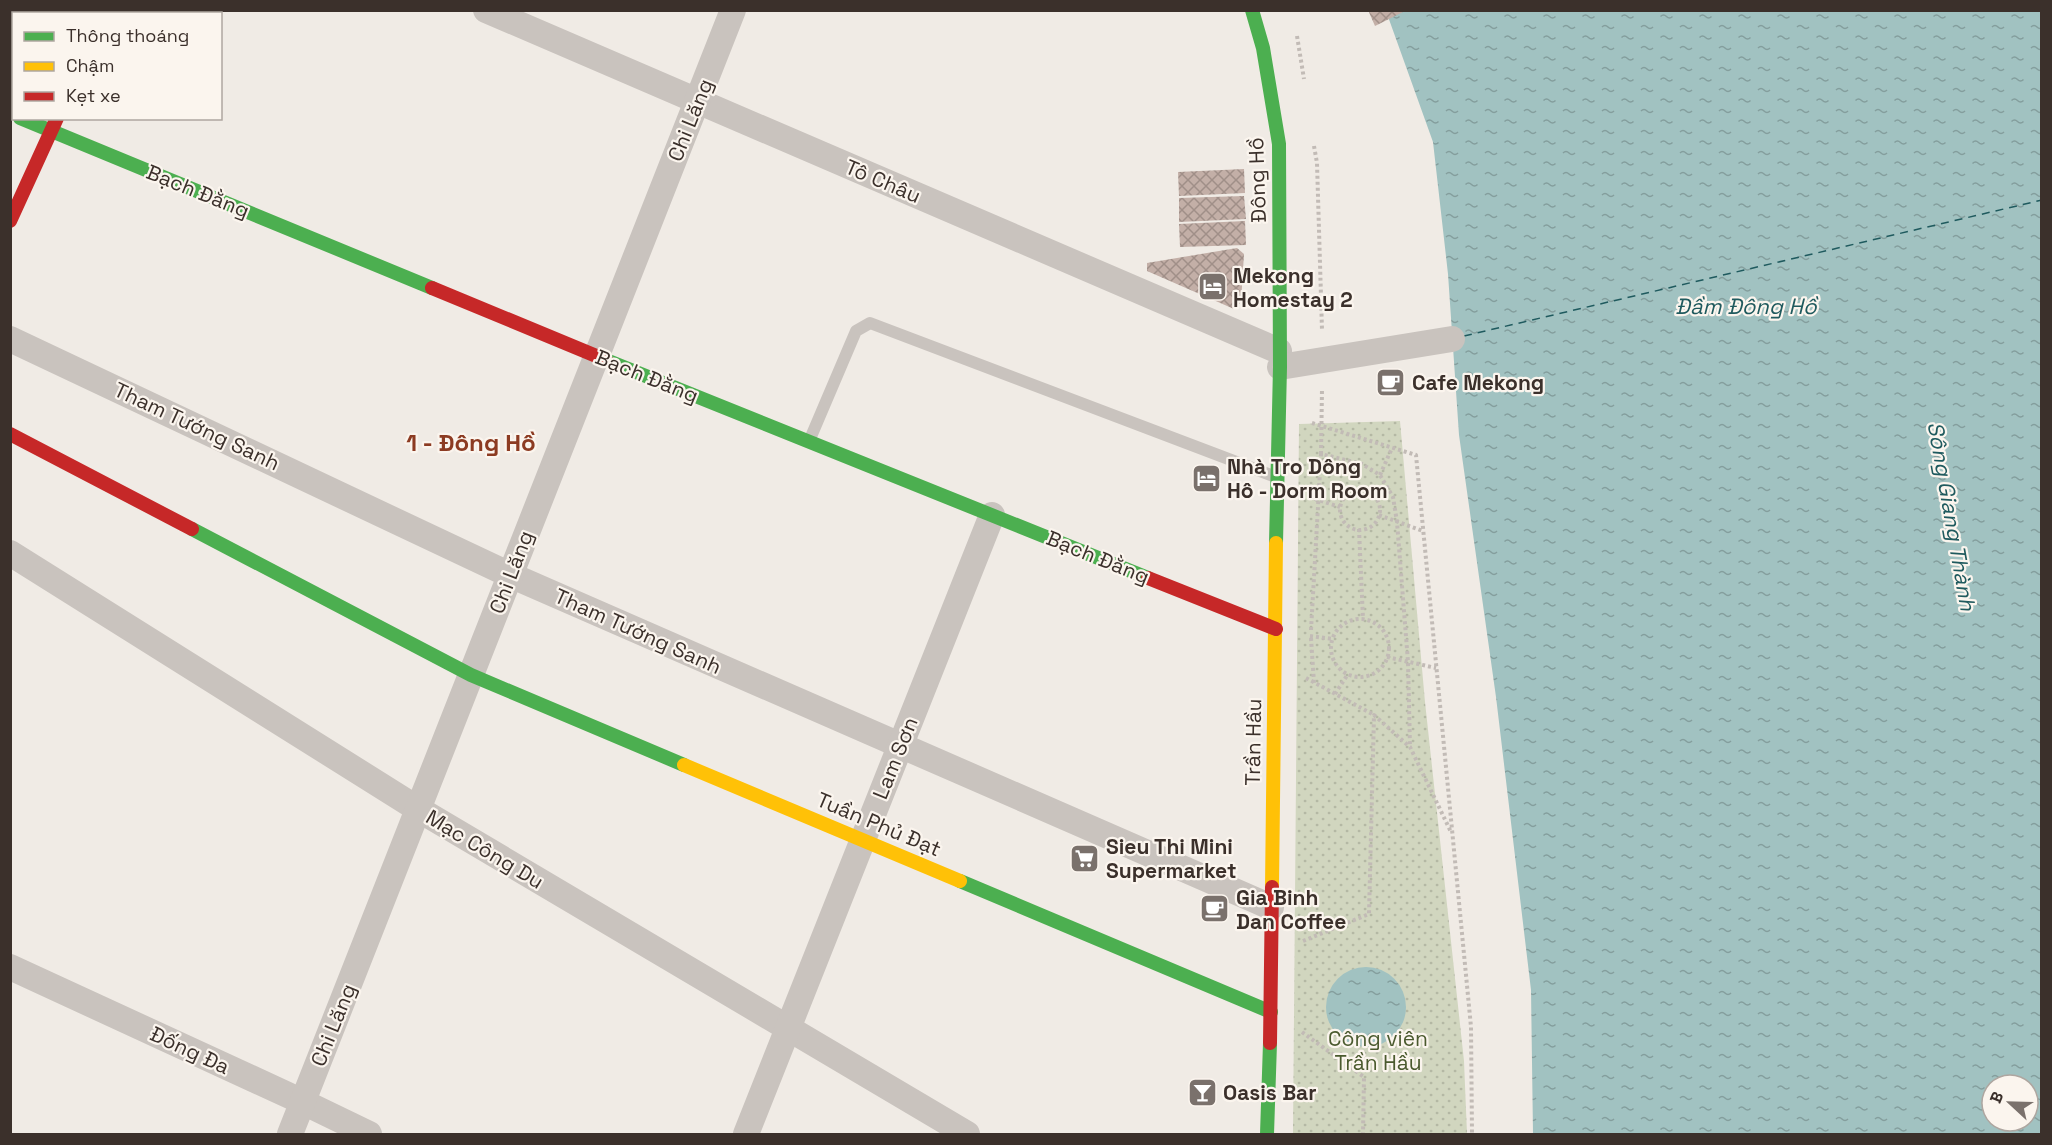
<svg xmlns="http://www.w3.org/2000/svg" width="2052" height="1145" viewBox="0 0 2052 1145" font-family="'Space Grotesk',sans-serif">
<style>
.park{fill:url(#park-dots)}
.water{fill:url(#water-ripples);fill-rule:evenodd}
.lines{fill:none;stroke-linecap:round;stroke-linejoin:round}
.ferry{stroke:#1f5a5e;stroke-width:1.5;stroke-dasharray:8 6;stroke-linecap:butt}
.building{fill:url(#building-cross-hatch)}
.path{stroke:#c2bbb6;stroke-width:4;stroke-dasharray:3 3;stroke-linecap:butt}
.lane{stroke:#c9c3be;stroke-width:12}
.street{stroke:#c9c3be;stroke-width:26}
.fast{stroke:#4caf50;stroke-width:14}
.slow{stroke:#ffc107;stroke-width:14}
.jam{stroke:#c62828;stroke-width:14}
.labels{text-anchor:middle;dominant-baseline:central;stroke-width:4.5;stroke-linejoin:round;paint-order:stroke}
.street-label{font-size:21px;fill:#3b302b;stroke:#fbf5ee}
.poi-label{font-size:21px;font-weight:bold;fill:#3b302b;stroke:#fbf5ee;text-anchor:start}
.park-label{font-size:21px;fill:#4a5a2e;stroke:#fbf5ee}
.water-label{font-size:22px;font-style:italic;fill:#1f5a5e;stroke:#fbf5ee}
.quarter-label{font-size:24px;font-weight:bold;fill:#8c3b22;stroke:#fbf5ee}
</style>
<defs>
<pattern id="park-dots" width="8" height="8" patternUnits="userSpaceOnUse" patternTransform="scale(1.5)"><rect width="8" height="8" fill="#d1d6bf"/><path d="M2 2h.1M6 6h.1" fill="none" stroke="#b4b8a4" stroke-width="1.8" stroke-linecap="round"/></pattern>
<pattern id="water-ripples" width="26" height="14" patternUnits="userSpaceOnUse" patternTransform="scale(1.5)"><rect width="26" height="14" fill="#a1c2c1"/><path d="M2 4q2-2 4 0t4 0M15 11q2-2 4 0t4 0" fill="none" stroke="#849e9d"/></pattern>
<pattern id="building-cross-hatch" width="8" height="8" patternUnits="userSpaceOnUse" patternTransform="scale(1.5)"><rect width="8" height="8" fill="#c3afa7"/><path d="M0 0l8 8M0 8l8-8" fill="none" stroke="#a08f88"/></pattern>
</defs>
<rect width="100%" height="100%" fill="#f0ebe5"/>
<polygon class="park" points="1400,421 1425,702 1464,1061 1467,1134 1293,1134 1299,424"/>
<g class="water">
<path d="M1386,11h655v1123h-508l-2,-144 -35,-293 -37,-262 -11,-161 -15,-132zM1992,1085h36v36h-36z"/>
<circle cx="1366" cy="1007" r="40"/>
</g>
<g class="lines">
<polyline class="ferry" points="1464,336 2042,200"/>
</g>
<g class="building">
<polygon points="1368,10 1407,10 1375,26"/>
<polygon points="1244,169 1245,193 1179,196 1178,172"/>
<polygon points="1244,196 1246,219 1179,222 1179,198"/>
<polygon points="1245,221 1246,245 1180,247 1179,224"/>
<polygon points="1237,248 1244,254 1241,302 1234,309 1147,271 1147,263"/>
</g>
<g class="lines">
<g class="path">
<polyline points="1297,36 1304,79"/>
<polyline points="1314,146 1317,163 1322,330"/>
<polyline points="1312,423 1416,455 1471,1027 1472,1134"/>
<polyline points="1321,454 1322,389"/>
<polyline points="1380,475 1392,448"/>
<circle cx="1360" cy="510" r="20"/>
<polyline points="1309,497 1340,507"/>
<polyline points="1379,515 1423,531"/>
<polyline points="1359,529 1363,619"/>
<circle cx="1360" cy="648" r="29"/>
<polyline points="1311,630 1321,454 1362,464 1380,475 1393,497 1397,522 1408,662 1410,747"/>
<polyline points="1310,636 1333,639"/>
<polyline points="1311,638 1314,683"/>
<polyline points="1387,657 1436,668"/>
<polyline points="1306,678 1374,715"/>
<polyline points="1335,694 1348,674"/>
<polyline points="1303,941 1369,914 1374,715 1410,747 1451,832"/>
<polyline points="1302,1032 1364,1077 1363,1134"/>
</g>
<polyline class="lane" points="810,439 856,331 870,323 1276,477"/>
<g class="street">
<polyline points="486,10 1279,351"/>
<polyline points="10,339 510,575 1271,907"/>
<polyline points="1280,367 1452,339"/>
<polyline points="10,553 418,809 967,1134"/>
<polyline points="10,967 303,1102 369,1134"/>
<polyline points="290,1134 733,10"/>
<polyline points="746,1134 992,515"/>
</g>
<g class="fast">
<polyline points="1252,10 1263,48 1279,144 1280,367 1276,543"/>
<polyline points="101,14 103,10"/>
<polyline points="20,118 432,288"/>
<polyline points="606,360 1148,578"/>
<polyline points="192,529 471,675 684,765"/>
<polyline points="960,881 1271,1012"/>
<polyline points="1267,1134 1270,1043"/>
</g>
<g class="slow">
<polyline points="684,765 960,881"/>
<polyline points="1272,887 1276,543"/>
</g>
<g class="jam">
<polyline points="10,221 57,118"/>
<polyline points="432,288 606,360"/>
<polyline points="10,434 192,529"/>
<polyline points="1148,578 1276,629"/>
<polyline points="1270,1043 1272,887"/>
</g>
</g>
<defs>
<symbol id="hotel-square" viewBox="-11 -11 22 22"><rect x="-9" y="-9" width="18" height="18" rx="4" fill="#7a716c" stroke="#fbf5ee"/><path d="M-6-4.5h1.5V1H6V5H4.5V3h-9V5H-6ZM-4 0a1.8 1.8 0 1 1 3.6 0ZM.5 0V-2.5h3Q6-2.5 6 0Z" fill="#fff"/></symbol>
<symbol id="cafe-square" viewBox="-11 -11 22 22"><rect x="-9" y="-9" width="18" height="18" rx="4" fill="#7a716c" stroke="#fbf5ee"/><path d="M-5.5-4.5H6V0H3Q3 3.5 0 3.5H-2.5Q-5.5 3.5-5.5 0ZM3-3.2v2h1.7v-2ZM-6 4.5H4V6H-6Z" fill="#fff"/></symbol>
<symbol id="supermarket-square" viewBox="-11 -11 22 22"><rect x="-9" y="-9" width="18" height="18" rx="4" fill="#7a716c" stroke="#fbf5ee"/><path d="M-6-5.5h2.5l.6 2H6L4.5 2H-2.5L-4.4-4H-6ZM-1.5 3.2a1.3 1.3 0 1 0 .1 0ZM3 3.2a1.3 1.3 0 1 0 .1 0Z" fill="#fff"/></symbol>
<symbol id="bar-square" viewBox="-11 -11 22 22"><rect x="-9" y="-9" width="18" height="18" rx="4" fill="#7a716c" stroke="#fbf5ee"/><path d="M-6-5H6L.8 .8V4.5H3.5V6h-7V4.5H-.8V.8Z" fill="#fff"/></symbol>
</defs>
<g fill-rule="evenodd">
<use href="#hotel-square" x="1196" y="270" width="33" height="33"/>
<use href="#cafe-square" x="1374" y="366" width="33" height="33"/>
<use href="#hotel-square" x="1190" y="462" width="33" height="33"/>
<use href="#supermarket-square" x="1068" y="842" width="33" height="33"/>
<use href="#cafe-square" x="1198" y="892" width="33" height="33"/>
<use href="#bar-square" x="1186" y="1076" width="33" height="33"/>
</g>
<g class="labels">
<g class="street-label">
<text transform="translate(690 120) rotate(-68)">Chi Lăng</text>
<text transform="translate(1257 180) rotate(-92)">Đông Hồ</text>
<text transform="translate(883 181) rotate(23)">Tô Châu</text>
<text transform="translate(198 191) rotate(22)">Bạch Đằng</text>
<text transform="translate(647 376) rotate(22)">Bạch Đằng</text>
<text transform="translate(197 426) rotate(25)">Tham Tướng Sanh</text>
<text transform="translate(1098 557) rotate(22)">Bạch Đằng</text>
<text transform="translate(511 572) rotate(-69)">Chi Lăng</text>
<text transform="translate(638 631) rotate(24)">Tham Tướng Sanh</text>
<text transform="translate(1253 742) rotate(-89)">Trần Hầu</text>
<text transform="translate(895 758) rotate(-68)">Lam Sơn</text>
<text transform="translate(879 824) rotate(23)">Tuần Phủ Đạt</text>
<text transform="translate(485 849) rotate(31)">Mạc Công Du</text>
<text transform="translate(333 1025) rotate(-68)">Chi Lăng</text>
<text transform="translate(190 1050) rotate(25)">Đống Đa</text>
</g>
<g class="poi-label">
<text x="1233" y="275">Mekong<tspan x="1233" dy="24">Homestay 2</tspan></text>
<text x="1412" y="382">Cafe Mekong</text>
<text x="1227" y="466">Nhà Tro Dông<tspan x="1227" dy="24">Hô - Dorm Room</tspan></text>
<text x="1106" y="846">Sieu Thi Mini<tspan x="1106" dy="24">Supermarket</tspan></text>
<text x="1236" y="897">Gia Binh<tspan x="1236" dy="24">Dan Coffee</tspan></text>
<text x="1223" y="1092">Oasis Bar</text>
</g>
<g class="park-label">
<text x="1378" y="1038">Công viên<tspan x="1378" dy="24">Trần Hầu</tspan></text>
</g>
<g class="water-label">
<text x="1746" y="306">Đầm Đông Hồ</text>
<text transform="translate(1952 516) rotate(80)">Sông Giang Thành</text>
</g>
<g class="quarter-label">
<text x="471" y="442">1 - Đông Hồ</text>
</g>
</g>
<rect width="2052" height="1145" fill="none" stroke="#3b302b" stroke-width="24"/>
<rect x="12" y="12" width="210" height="108" fill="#fbf5ee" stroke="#aea6a0" stroke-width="1.5"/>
<rect x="24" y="32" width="30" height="9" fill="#4caf50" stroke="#aea6a0" stroke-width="1.5"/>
<text x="66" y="42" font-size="18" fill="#3b302b">Thông thoáng</text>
<rect x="24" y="62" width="30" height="9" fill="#ffc107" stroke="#aea6a0" stroke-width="1.5"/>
<text x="66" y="72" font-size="18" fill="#3b302b">Chậm</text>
<rect x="24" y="92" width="30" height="9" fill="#c62828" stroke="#aea6a0" stroke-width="1.5"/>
<text x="66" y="102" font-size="18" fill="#3b302b">Kẹt xe</text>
<g transform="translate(2010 1103) rotate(292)"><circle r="28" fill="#fbf5ee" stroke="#aea6a0" stroke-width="1.5"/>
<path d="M0-4.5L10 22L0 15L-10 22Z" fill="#7a716c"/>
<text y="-9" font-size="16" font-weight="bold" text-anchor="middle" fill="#3b302b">B</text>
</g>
</svg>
